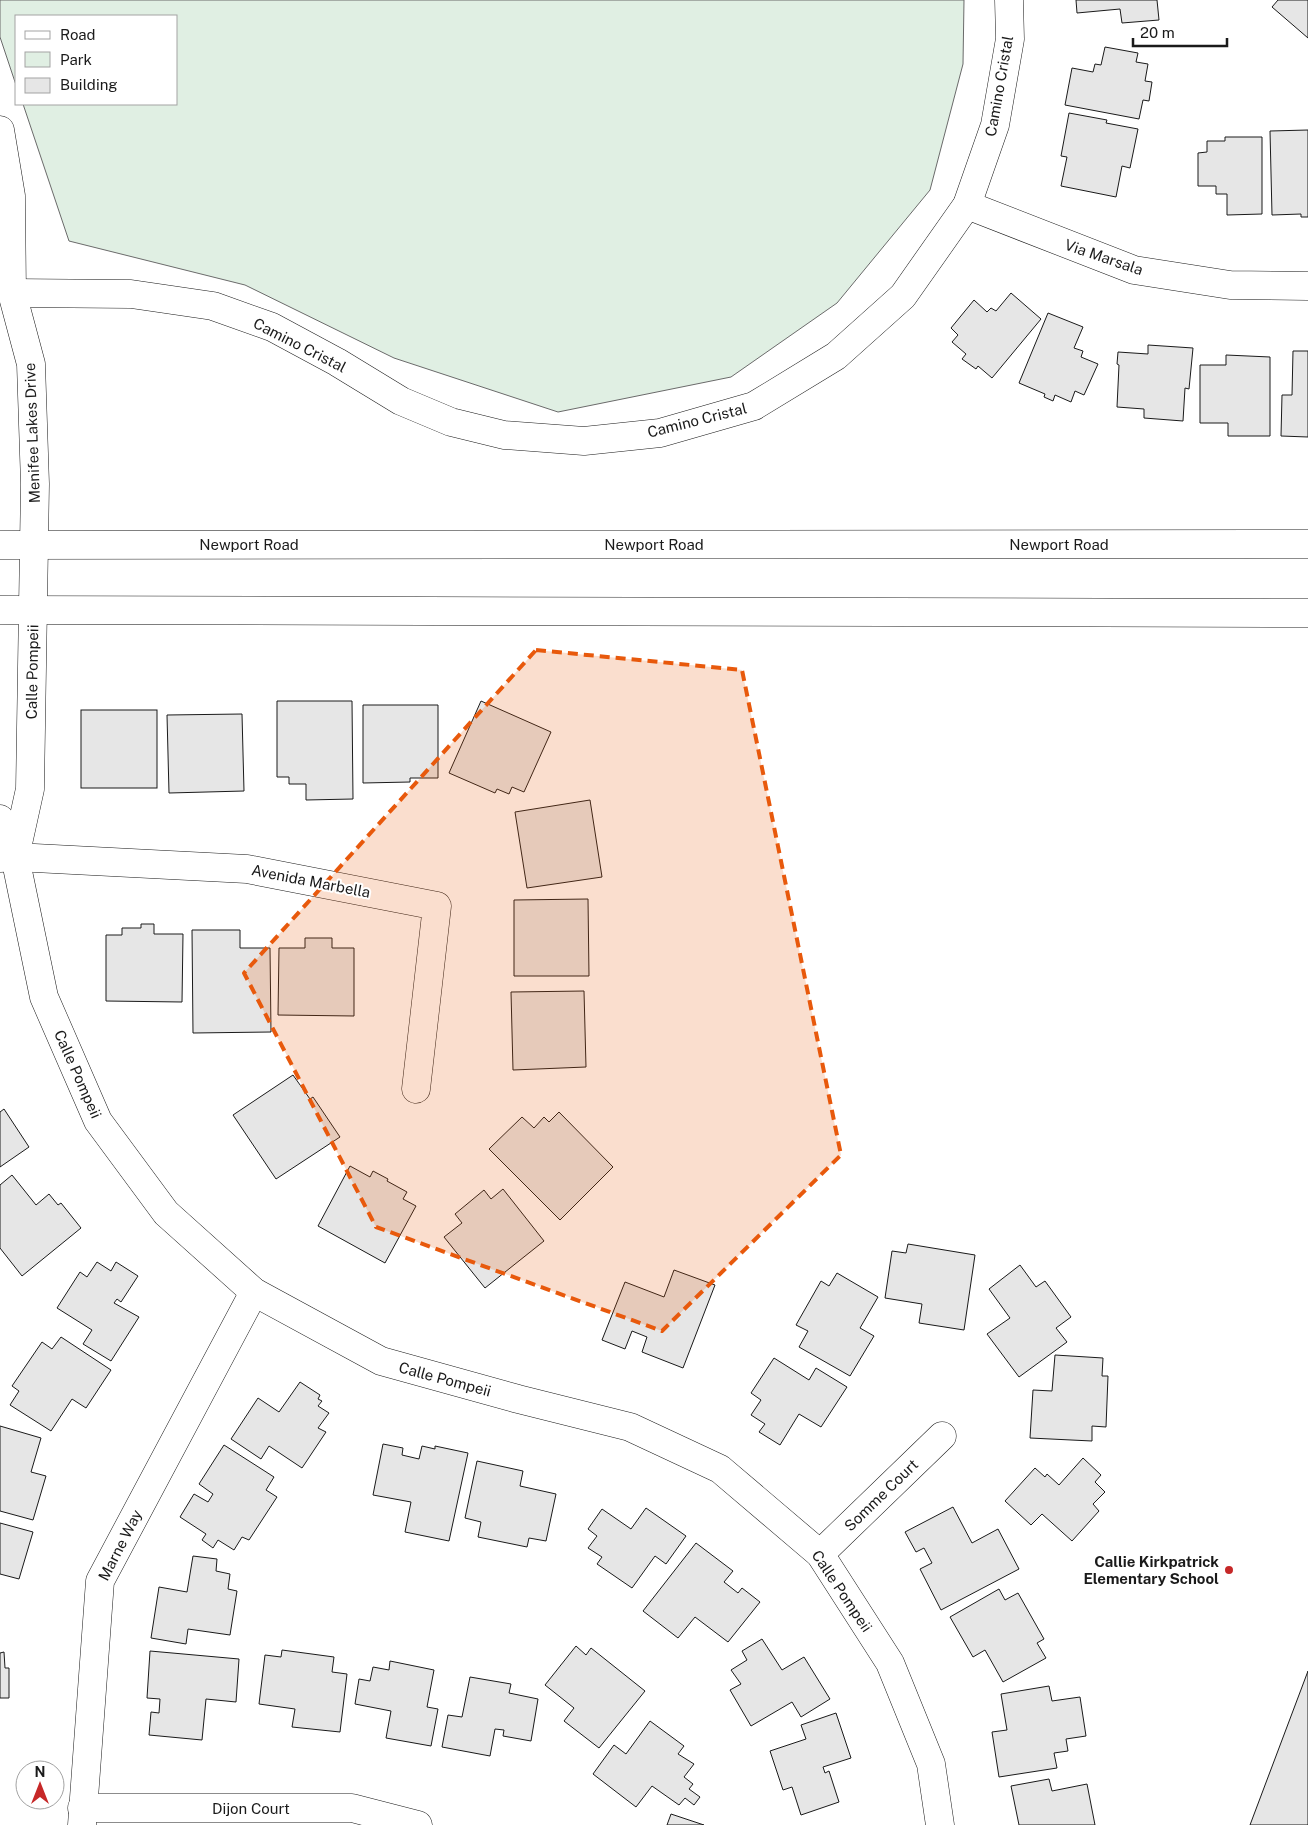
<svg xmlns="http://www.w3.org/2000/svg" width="1308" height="1825" viewBox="0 0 1308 1825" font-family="'Public Sans',sans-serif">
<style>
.green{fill:#e0efe3;stroke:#6a6a6a}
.building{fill:#e6e6e6;stroke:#1a1a1a}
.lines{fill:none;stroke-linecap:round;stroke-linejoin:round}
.minor-casing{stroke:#1a1a1a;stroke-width:29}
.major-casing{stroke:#1a1a1a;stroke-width:29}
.minor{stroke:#fff;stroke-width:28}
.major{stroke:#fff;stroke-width:28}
.marked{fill:#e8590c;fill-opacity:0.2;stroke:#e8590c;stroke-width:4;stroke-dasharray:10 6;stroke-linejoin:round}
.poi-dot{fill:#c62828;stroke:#fff;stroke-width:2}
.labels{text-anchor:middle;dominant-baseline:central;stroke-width:4;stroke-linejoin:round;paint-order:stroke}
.street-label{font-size:15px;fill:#1a1a1a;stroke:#fff}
.poi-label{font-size:15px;font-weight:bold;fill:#1a1a1a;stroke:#fff;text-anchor:end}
</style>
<rect width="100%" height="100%" fill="#fff"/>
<polygon class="green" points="0,0 964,0 963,64 930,190 837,303 731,377 558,412 394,358 245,285 69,241 23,104 176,104 176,16 16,16 16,85 0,37"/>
<g class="building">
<polygon points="1076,0 1157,0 1159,20 1122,23 1120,9 1077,13"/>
<polygon points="1278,0 1308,0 1308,38 1272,7"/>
<polygon points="1105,47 1138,53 1136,62 1148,64 1145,81 1152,82 1149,101 1143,100 1139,119 1065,105 1072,68 1093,72 1095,64 1101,65"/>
<polygon points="1069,113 1107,120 1106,123 1138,129 1130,168 1122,166 1116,197 1061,186 1067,157 1061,156"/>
<polygon points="1308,130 1308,217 1301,217 1301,214 1272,215 1270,131"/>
<polygon points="1225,137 1262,137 1262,214 1227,215 1227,194 1216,194 1216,186 1198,186 1198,153 1207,152 1207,141 1225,141"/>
<polygon points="1011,293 1041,319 992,378 978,366 976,369 962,359 966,354 952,342 958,335 951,328 974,300 987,312 991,308 996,311"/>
<polygon points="1048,313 1083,327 1074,348 1083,351 1081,357 1098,364 1084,395 1075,391 1071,402 1055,395 1053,401 1044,397 1045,394 1019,383"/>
<polygon points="1148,345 1193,348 1189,389 1185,388 1183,421 1144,418 1144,409 1117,407 1119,365 1117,364 1118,352 1148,354"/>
<polygon points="1293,351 1308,351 1308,437 1281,436 1282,395 1292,395"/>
<polygon points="1226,355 1270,357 1270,436 1228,436 1228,423 1200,423 1200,365 1226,365"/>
<polygon points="277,701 352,701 353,799 306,800 306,784 289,784 289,777 277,777"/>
<polygon points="481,701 551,732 524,792 512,787 509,794 497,789 495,793 449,773"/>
<polygon points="363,705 438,705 438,778 410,778 410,782 363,783"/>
<rect x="81" y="710" width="76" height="78"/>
<polygon points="242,714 244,791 169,793 167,715"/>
<polygon points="590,800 602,877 527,888 515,812"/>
<polygon points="588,899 589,976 514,976 514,900"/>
<polygon points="141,924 154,924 154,934 183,934 182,1002 106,1001 106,935 122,935 122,928 141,928"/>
<polygon points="192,930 240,930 240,948 270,948 271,1032 193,1033"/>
<polygon points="305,938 332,938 332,948 354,948 354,1016 278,1015 279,948 305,948"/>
<polygon points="584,991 586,1067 513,1070 511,992"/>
<polygon points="293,1075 310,1099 313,1097 340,1137 276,1179 233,1115"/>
<polygon points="4,1109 29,1147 0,1167 0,1112"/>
<polygon points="559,1112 613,1167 560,1220 489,1149 522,1117 534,1128 544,1117 549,1122"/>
<polygon points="350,1166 370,1177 373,1171 388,1179 387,1181 407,1192 403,1199 416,1206 385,1263 318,1226"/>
<polygon points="12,1175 36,1205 49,1194 58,1205 61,1203 81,1228 22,1276 0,1248 0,1185"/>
<polygon points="503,1189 544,1241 485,1288 444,1237 462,1223 455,1214 484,1190 491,1199"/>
<polygon points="908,1244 975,1255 964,1330 919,1323 922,1304 885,1298 892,1251 906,1253"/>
<polygon points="97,1262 111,1271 116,1262 138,1276 121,1302 117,1299 114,1303 139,1317 111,1361 83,1344 92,1330 57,1308 80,1272 87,1277"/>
<polygon points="1020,1265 1036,1287 1045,1281 1071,1317 1056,1328 1067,1342 1019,1377 987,1334 1010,1318 989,1289"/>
<polygon points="674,1270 715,1285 683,1368 642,1352 647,1337 632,1331 625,1349 602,1340 625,1282 664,1297"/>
<polygon points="837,1273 878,1297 860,1328 874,1336 850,1376 799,1347 808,1331 796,1325 821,1281 829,1286"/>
<polygon points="61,1337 111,1370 86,1408 72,1399 51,1431 10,1405 19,1391 12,1386 42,1342 52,1349"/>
<polygon points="1055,1355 1103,1358 1102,1376 1108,1376 1106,1427 1092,1426 1092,1441 1030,1438 1033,1390 1052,1391"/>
<polygon points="774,1358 809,1380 816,1368 847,1387 821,1427 799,1414 780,1445 759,1432 765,1424 751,1415 761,1400 751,1393"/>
<polygon points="300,1382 320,1395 318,1399 322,1401 318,1406 329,1413 318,1428 326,1432 302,1468 269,1446 261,1459 231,1439 258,1398 279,1412"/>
<polygon points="0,1426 41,1438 31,1472 46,1476 33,1520 0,1511"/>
<polygon points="383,1444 403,1448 402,1455 419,1459 422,1446 435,1449 435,1446 468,1453 449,1541 405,1532 411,1502 373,1495"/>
<polygon points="224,1445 274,1477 266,1490 277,1497 249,1540 242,1537 234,1550 218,1540 213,1548 202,1540 206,1534 180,1517 194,1494 208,1502 213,1494 199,1484"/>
<polygon points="1083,1458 1101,1475 1095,1482 1105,1492 1093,1504 1099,1511 1072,1541 1042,1514 1031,1525 1005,1501 1035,1468 1045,1477 1047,1474 1059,1485"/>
<polygon points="477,1461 523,1471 520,1486 556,1494 546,1541 529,1538 527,1547 478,1537 481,1522 465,1518"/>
<polygon points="953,1507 972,1543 998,1529 1019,1569 941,1610 920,1569 932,1563 924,1548 916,1552 905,1532"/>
<polygon points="646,1508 686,1536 666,1564 655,1556 632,1588 597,1564 602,1557 588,1548 597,1536 588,1529 602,1509 631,1529"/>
<polygon points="0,1523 33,1532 19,1579 0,1574"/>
<polygon points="696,1543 733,1571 724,1582 738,1593 742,1588 760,1602 728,1642 695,1617 678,1638 643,1611"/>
<polygon points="193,1556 217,1559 216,1571 230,1574 228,1589 237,1591 230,1635 188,1629 186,1644 151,1638 159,1587 187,1592"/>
<polygon points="999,1589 1005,1600 1018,1593 1044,1639 1037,1643 1046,1658 1003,1682 985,1650 973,1657 950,1617"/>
<polygon points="762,1639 782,1670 804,1657 830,1699 801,1717 792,1702 751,1726 730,1690 741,1684 731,1670 747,1660 742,1651"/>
<polygon points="576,1646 586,1655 591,1648 645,1691 599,1748 564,1721 574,1708 545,1685"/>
<polygon points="282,1650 334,1657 332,1672 347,1674 340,1732 292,1727 295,1709 259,1704 265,1655 281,1657"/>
<polygon points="150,1651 239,1659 236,1702 206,1699 202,1740 149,1735 151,1712 159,1713 160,1699 147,1698"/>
<polygon points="4,1652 5,1668 9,1668 9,1698 0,1698 0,1653"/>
<polygon points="390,1661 434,1670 427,1707 438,1709 431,1746 386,1738 391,1711 355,1704 359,1679 370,1681 373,1667 389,1670"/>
<polygon points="1308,1671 1308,1825 1250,1825"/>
<polygon points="470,1677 511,1684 509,1693 538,1699 531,1741 503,1736 504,1730 495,1729 490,1756 442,1747 448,1715 462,1717"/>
<polygon points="1049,1686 1052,1701 1080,1697 1086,1736 1066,1739 1068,1751 1054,1753 1057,1768 999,1777 992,1732 1007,1730 1001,1694"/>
<polygon points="836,1713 851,1758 823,1767 825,1773 829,1771 839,1802 801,1815 792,1787 783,1790 770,1751 806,1739 801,1725"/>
<polygon points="650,1721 684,1746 678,1754 694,1764 684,1777 693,1784 689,1789 700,1797 694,1805 685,1798 679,1805 652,1786 636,1807 593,1774 614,1745 626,1754"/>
<polygon points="1049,1779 1052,1791 1087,1784 1095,1825 1019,1825 1011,1786"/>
<polygon points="671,1814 704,1825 667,1825"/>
</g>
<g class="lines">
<defs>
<g id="minor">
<polyline points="0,130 11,196 12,293 31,364 35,484 30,789 15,857"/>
<polyline points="967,205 1134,270 1230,285 1308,286"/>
<polyline points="12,293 131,294 213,306 272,327 337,362 401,401 451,422 504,435 584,441 660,433 754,406 836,356 903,296 967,205 995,125 1010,39 1009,0"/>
<polyline points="0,819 15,857 44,997 98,1121 166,1213 254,1292 381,1361 518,1399 630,1427 720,1469 820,1554 890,1663 931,1764 940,1825"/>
<polyline points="0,858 15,857 247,869 437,906 416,1089"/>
<polyline points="820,1554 942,1436"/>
<polyline points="82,1808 352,1808 418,1825"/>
<polyline points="82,1825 100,1581 254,1292"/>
</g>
<g id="major">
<polyline points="0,545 1308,544"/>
<polyline points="0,610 1308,613"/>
</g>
</defs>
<use href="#minor" class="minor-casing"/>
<use href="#major" class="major-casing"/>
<use href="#minor" class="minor"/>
<use href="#major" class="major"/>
</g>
<path class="marked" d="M536,650l206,20 99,485 -179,176 -286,-104 -132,-254z"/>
<circle class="poi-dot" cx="1229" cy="1570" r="5"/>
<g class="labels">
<g class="street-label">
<text transform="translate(999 86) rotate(-80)">Camino Cristal</text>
<text transform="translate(1104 257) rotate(19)">Via Marsala</text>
<text transform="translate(300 345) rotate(27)">Camino Cristal</text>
<text transform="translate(697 420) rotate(-14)">Camino Cristal</text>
<text transform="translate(32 433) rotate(-92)">Menifee Lakes Drive</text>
<text x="249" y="544">Newport Road</text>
<text x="654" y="544">Newport Road</text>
<text x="1059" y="544">Newport Road</text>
<text transform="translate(32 672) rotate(-89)">Calle Pompeii</text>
<text transform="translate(311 881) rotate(11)">Avenida Marbella</text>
<text transform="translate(78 1074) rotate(66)">Calle Pompeii</text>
<text transform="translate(445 1379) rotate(15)">Calle Pompeii</text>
<text transform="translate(881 1495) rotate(-44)">Somme Court</text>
<text transform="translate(120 1545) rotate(-63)">Marne Way</text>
<text transform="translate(842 1591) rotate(56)">Calle Pompeii</text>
<text x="251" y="1808">Dijon Court</text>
</g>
<g class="poi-label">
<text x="1219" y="1561">Callie Kirkpatrick<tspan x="1219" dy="17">Elementary School</tspan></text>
</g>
</g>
<rect x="15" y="15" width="162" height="90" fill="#ffffff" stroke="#a3a3a3"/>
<rect x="25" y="31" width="25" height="8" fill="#ffffff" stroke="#a3a3a3"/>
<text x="60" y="40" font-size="15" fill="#1a1a1a">Road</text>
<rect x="25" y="52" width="25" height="15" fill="#e0efe3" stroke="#a3a3a3"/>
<text x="60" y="65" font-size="15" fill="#1a1a1a">Park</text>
<rect x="25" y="78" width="25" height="15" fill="#e6e6e6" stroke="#a3a3a3"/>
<text x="60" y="90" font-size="15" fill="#1a1a1a">Building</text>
<g transform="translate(40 1785)"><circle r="24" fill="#ffffff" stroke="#a3a3a3"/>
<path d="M0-4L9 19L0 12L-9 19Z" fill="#c62828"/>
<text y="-8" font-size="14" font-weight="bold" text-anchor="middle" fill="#1a1a1a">N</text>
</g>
<path d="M1133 38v8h94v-8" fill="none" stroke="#1a1a1a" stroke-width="2.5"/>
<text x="1140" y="38" font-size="15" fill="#1a1a1a" stroke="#ffffff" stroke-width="4" paint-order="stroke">20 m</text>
</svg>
